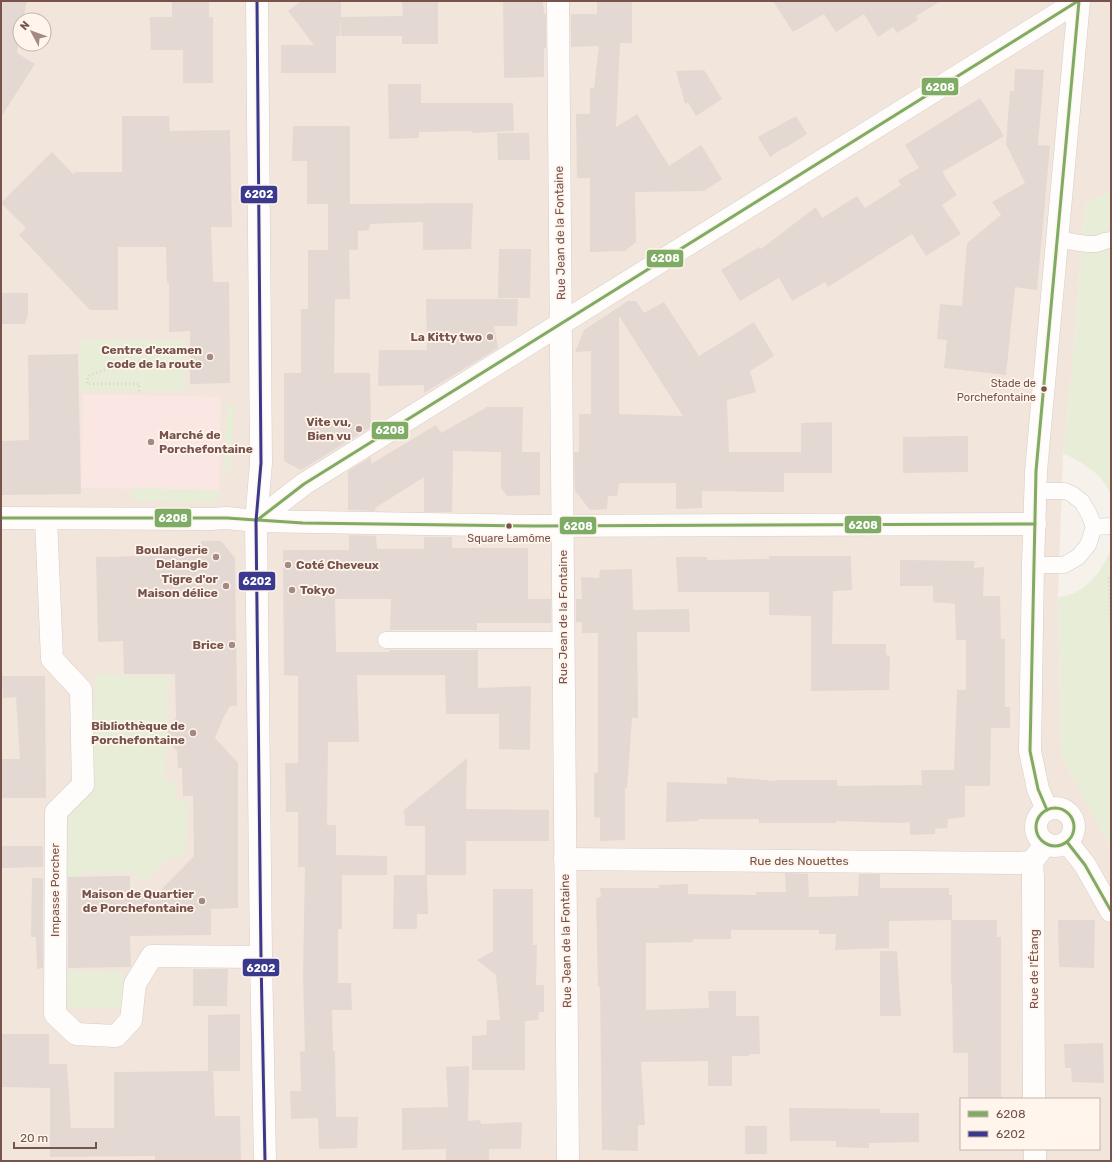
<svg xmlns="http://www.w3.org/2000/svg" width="1112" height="1162" viewBox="0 0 1112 1162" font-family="Rubik,sans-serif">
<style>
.residential{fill:#f2e5dc;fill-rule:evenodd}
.commercial{fill:#fae7e3}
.green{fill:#e7edd7}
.building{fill:#e4d8d3;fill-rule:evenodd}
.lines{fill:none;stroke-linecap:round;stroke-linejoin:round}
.service-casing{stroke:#d6ccc8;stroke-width:17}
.minor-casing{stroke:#d6ccc8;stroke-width:23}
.secondary-casing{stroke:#d7ccc8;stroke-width:23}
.path{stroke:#dad0ce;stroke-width:2.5;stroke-dasharray:1 3;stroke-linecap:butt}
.service{stroke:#fefdfc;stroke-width:16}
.minor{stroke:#fefdfc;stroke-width:22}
.secondary{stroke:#fefdfc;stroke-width:22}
.bus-1-casing{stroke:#fff5ed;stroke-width:6}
.bus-2-casing{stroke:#fff5ed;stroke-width:6}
.bus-1{stroke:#7eac65;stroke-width:3}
.bus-2{stroke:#3a398e;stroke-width:3}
.poi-dot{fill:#a38a83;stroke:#fff5ed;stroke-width:1.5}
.bus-dot{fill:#76534b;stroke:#fff5ed;stroke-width:1.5}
.labels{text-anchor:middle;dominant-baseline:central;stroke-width:3.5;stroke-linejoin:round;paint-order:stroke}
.bus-label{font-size:11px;fill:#76534b;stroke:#fff5ed;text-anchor:end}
.street-label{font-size:12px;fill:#76534b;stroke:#fff5ed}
.poi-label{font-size:12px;font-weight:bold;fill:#76534b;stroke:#fff5ed;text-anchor:end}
.line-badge{stroke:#fff5ed;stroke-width:1.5}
.badge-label{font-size:11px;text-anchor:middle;font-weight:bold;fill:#fff}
</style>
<rect width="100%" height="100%" fill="#f7f1ec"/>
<path class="residential" d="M1,1h1110v190l-25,12 -4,40 -9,117 -10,93 -5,144 3,158 50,93v313h-1110zM20,20h24v24h-24zM961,1099h138v50h-138z"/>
<polygon class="commercial" points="83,394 221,397 219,490 81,488"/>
<g class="green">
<path d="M1111,191v306c-6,-22 -28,-34 -48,-44l10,-93 9,-117 4,-40z"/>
<polygon points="80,340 185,340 185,390 79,391"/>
<polygon points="227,404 235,404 231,469 223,469"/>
<polygon points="132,488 219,490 219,503 131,501"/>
<path d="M1111,549v299l-50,-93 -3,-158c6,-1 13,-2 18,-5 17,-8 28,-26 35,-43z"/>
<path d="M95,674l74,3 -4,104 12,1 -1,18 12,1 -2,55c-22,2 -24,6 -37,23l-13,1v-7h-55l-1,13h-17l-1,-70 30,-37z"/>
<polygon points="64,971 124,972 124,1008 63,1007"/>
</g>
<g class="building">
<polygon points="1,1 27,1 23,20 20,20 20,36 17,53 35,64 1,117"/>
<polygon points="172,1 209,1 209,17 213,17 213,83 183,83 183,50 151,50 150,17 172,17"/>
<polygon points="301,1 341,2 341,17 403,16 402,1 438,1 438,44 402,44 402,36 341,36 341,20 340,36 336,36 336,73 281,73 281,45 314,45 288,11"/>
<polygon points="503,1 543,1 544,14 546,14 546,48 544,48 544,77 504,78"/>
<polygon points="597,1 632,1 632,43 620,43 616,127 637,114 669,166 701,145 722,179 704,191 635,192 636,242 625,251 590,252 590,178 577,178 576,114 590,114 590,88 594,88 599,46 571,47 571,14 597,14"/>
<polygon points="773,1 941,1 916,16 918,20 897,33 893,27 878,37 864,14 836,32 824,14 793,32"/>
<polygon points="1015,69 1044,70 1038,145 1050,146 1037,290 1015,287 1006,375 944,368 947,340 937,339 940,304 962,306 967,243 1001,215 992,202 1025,183 1006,144 1010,91 1014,91"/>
<polygon points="704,70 722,99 696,116 688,102 685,104 676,71"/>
<polygon points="388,84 421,84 421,103 513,103 514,131 472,133 472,131 419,132 419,138 389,139"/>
<polygon points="980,98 1004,136 942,172 957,195 942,205 961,234 926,256 912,234 828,287 825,282 792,301 779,278 740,301 721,270 759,247 761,249 816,207 822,218 857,196 865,208 901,185 898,180 919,168 905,145"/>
<polygon points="122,116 169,116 170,131 230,130 232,227 211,227 213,282 229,282 230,383 190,384 190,331 169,332 169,283 167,283 166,247 118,247 118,310 90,310 19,235 26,228 1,203 52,152 73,174 76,172 122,172"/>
<polygon points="796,116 807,134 785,148 785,147 770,157 758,137"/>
<polygon points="293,126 350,126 350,204 473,203 471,249 423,250 423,222 370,224 369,230 358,231 358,250 349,250 350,299 335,299 334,373 370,373 371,427 301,470 284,461 284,373 301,373 301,309 308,309 308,250 328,250 328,204 307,204 307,161 292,161"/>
<polygon points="497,133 529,133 530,160 498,160"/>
<polygon points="499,249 531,249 530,298 498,298"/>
<polygon points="1,293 28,293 28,315 25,324 1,324"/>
<polygon points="426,299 518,299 517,326 494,326 498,348 424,393 424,385 378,386 379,350 427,350"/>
<path d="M628,301h8l8,12 20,-11 35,54 55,-34 20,34 -24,15 6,21 -29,8 2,52h72v-29l31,-1v51h-48v19l-82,-1v17l-26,1v-26h-57l-2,13h-9l-1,13 -17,1 -15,-19 -1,-39h5v-38h12v-63l-16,1 9,-22zM619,316l64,100 -64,-2z"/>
<polygon points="78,354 81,494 1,495 1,441 29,440 28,355"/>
<polygon points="487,407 523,407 522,452 540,452 540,495 507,496 501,488 501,452 453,451 452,512 424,512 424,477 375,508 375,511 348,510 348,471 371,457 371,464 436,425 441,433"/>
<polygon points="968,436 968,472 903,473 903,437"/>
<polygon points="349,535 376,536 377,549 424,549 424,537 452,537 452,548 528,548 528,599 551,599 551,623 477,623 477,630 390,630 391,599 335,599 336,652 389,652 389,650 478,650 478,688 531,686 530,750 499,749 499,714 446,714 445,675 357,675 359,742 328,742 327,825 336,825 336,855 387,856 387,875 342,875 342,929 338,929 338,983 351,983 352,1010 332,1010 333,1051 335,1051 336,1117 358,1117 357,1148 319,1149 318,1118 291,1119 290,1091 301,1091 300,1052 305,1051 303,976 305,867 298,867 298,812 286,812 285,763 298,763 298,676 284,675 283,550 349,550"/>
<polygon points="201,541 221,541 235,558 237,706 230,706 223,718 215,738 238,763 238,908 211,909 211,935 130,936 131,967 68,968 68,877 130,876 130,890 161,890 194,856 193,796 183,796 182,768 178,768 177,751 168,742 168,727 176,718 175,674 124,674 123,641 98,642 96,557 201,555"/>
<polygon points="769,556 851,556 852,590 833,591 832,644 886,644 886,655 890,656 889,690 811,691 811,616 769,615 769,592 678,592 676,557 707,557 707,560 769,559"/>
<polygon points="900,560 975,561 974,568 984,567 983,596 1000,596 1001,639 1005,639 1005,707 1010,707 1010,728 991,728 990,786 965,786 965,817 948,819 947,828 935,829 935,834 910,835 910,822 902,823 836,821 836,823 759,823 759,819 698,819 698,821 666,822 667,782 727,784 727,777 776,781 776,780 837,780 837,786 922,785 921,770 954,770 957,690 966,690 966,640 956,640 955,604 933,602 933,586 900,586"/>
<polygon points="632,569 633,610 689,609 690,632 637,632 638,708 638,718 632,718 627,788 625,788 625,840 600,841 600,818 594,817 594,773 598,772 598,633 582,633 582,622 576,622 576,599 582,599 581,577 599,578 600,570"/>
<polygon points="2,676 45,676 46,798 1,798 1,759 20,759 16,697 3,698"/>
<polygon points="467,758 466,809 549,810 549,841 466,841 466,875 425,875 425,826 405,826 404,810"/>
<polygon points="1,846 43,846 43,867 1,868"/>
<polygon points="785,873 808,874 809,897 858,896 859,874 880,874 880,888 949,888 949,895 952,895 952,920 997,920 997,937 1001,937 1001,1099 968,1099 968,1053 953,1053 952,984 951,985 951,920 889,921 889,948 835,950 836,934 819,934 819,930 731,930 731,939 693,939 693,942 646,943 646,1010 709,1008 708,991 736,991 736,1016 759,1016 760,1054 749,1054 749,1056 732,1056 732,1086 708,1086 708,1061 641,1062 645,1125 638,1125 638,1151 602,1150 600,987 598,987 596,898 601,897 600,888 659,888 659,885 688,884 688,894 756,895 756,892 786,892"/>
<polygon points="394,875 427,875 428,914 417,914 417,929 393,929"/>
<polygon points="32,878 43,878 43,968 37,969 36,937 31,937"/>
<polygon points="493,889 533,889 533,945 537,945 536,985 544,985 544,1012 539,1012 538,1020 525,1021 525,1070 472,1070 472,1036 486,1035 487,1020 500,1020 496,975 477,960 493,951"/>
<polygon points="1058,920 1095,920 1094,968 1059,967"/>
<polygon points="880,951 897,951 901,1016 880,1016"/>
<polygon points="193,969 228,969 227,1006 193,1006"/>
<polygon points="240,1014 240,1071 213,1071 215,1116 240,1116 241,1161 155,1161 155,1156 50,1157 50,1088 1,1087 1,1034 49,1034 49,1072 49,1064 67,1064 71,1128 114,1128 114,1072 208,1071 208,1015"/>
<polygon points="1103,1043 1104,1083 1072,1082 1071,1068 1065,1068 1064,1044"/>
<polygon points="469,1066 468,1121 480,1120 481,1124 522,1122 521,1149 489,1149 489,1161 446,1161 446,1149 402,1150 402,1108 448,1107 446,1067"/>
<polygon points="789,1108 880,1109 880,1113 919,1113 919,1142 869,1143 869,1148 836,1147 836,1141 790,1141"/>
<rect x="745" y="1126" width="22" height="28"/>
</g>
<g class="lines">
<defs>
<g id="service">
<path d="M1058,239c12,2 25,6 38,5 5,-1 9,-4 15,-4"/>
<polyline points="1094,527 1111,526"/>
<polyline points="1033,565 1064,565 1078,557 1088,545 1094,527 1089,514 1082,502 1072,494 1065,491 1035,491"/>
<polyline points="386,640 563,640"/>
</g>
<g id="minor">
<polyline points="558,1 568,1161"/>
<polyline points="46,519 52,659 81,690 83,785 56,812 55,1014 76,1034 116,1036 131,1020 135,984 152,956 261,957"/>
<polyline points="256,521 304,484 1078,1"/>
<polyline points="256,521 536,526 1035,524"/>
<circle cx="1055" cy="827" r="19"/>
<polyline points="1047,810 1038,789 1030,751 1033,565 1036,471 1079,1"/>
<polyline points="1067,842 1085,865 1111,911"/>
<polyline points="565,859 1017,863 1032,862"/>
<polyline points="1034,1099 1033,877 1032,862 1046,843"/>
<polyline points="1035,1149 1035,1161"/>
</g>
<g id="secondary">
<polyline points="257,1 261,463 256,521 261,957 265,1161"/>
<polyline points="1,518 210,519 227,518 256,521"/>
</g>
</defs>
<use href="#service" class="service-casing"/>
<use href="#minor" class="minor-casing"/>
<use href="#secondary" class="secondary-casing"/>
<g class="path">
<polyline points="139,391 139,384 87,384 88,376 128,361 156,361"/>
<polyline points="1111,574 1109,578 1111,626"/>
</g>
<use href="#service" class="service"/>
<use href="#minor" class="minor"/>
<use href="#secondary" class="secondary"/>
<defs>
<g id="bus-1">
<polyline points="1,518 227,518 303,523 536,526 1035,524"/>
<polyline points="256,521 304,484 1078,1"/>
<circle cx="1055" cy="827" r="19"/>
<polyline points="1047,810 1038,789 1030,751 1036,471 1079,1"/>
<polyline points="1067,842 1085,865 1111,911"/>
</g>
<polyline id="bus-2" points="257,1 261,463 256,521 261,957 265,1161"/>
</defs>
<use href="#bus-1" class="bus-1-casing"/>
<use href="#bus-2" class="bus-2-casing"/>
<use href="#bus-1" class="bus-1"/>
<use href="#bus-2" class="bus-2"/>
</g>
<g class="poi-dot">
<circle cx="490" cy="337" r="4"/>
<circle cx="210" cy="357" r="4"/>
<circle cx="359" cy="429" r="4"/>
<circle cx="151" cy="442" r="4"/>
<circle cx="216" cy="557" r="4"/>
<circle cx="288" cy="565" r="4"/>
<circle cx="226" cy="586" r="4"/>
<circle cx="292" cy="590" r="4"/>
<circle cx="232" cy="645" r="4"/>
<circle cx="193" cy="733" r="4"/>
<circle cx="202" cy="901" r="4"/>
</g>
<g class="bus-dot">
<circle cx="1044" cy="389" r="3.5"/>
<circle cx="509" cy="526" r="3.5"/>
</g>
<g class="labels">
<g class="bus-label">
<text x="1036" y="383">Stade de<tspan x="1036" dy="14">Porchefontaine</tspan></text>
<text x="509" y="538" text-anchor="middle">Square Lamôme</text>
</g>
<g class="street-label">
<text transform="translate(560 233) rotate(-91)">Rue Jean de la Fontaine</text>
<text transform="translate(563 617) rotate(-90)">Rue Jean de la Fontaine</text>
<text x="799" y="861">Rue des Nouettes</text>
<text transform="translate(55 890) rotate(-90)">Impasse Porcher</text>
<text transform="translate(566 941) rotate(-91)">Rue Jean de la Fontaine</text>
<text transform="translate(1034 969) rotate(-90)">Rue de l'Étang</text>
</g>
<g class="poi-label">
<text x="482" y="337">La Kitty two</text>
<text x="202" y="350">Centre d'examen<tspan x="202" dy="14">code de la route</tspan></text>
<text x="351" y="422">Vite vu,<tspan x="351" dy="14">Bien vu</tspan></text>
<text x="159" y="435" text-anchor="start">Marché de<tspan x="159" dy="14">Porchefontaine</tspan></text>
<text x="208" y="550">Boulangerie<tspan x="208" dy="14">Delangle</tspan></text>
<text x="296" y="565" text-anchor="start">Coté Cheveux</text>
<text x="218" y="579">Tigre d'or<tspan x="218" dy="14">Maison délice</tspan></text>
<text x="300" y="590" text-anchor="start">Tokyo</text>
<text x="224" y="645">Brice</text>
<text x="185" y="726">Bibliothèque de<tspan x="185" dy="14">Porchefontaine</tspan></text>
<text x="194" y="894">Maison de Quartier<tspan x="194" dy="14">de Porchefontaine</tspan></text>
</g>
</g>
<g class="line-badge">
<rect x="921" y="77" width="38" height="19" rx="4" fill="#7eac65"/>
<rect x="240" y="185" width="38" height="19" rx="4" fill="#3a398e"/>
<rect x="646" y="249" width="38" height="19" rx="4" fill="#7eac65"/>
<rect x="371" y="421" width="38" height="19" rx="4" fill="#7eac65"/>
<rect x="154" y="508" width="38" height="20" rx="4" fill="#7eac65"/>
<rect x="844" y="515" width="38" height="19" rx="4" fill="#7eac65"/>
<rect x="559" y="516" width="38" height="19" rx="4" fill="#7eac65"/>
<rect x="238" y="571" width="38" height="20" rx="4" fill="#3a398e"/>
<rect x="242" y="958" width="38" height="19" rx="4" fill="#3a398e"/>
</g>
<g class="badge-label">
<text x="940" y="91">6208</text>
<text x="259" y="198">6202</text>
<text x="665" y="262">6208</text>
<text x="390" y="434">6208</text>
<text x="173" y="522">6208</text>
<text x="863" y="529">6208</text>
<text x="578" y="530">6208</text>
<text x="257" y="585">6202</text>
<text x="261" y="972">6202</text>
</g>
<rect width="1112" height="1162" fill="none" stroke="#76534b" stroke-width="4"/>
<rect x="960" y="1098" width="140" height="52" fill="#fff5ed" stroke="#c8b4ac"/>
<rect x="968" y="1111" width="20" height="6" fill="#7eac65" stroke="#c8b4ac"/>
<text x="996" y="1118" font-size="12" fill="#76534b">6208</text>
<rect x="968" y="1131" width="20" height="6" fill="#3a398e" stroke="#c8b4ac"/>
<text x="996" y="1138" font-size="12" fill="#76534b">6202</text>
<g transform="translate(32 32) rotate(311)"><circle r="19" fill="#fff5ed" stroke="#c8b4ac"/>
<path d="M0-3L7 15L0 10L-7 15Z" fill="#a38a83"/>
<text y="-6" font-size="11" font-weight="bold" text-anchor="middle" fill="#76534b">N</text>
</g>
<path d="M14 1142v6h82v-6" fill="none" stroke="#76534b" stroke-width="2"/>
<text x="20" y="1142" font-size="12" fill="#76534b" stroke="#fff5ed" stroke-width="3" paint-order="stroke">20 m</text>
</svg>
